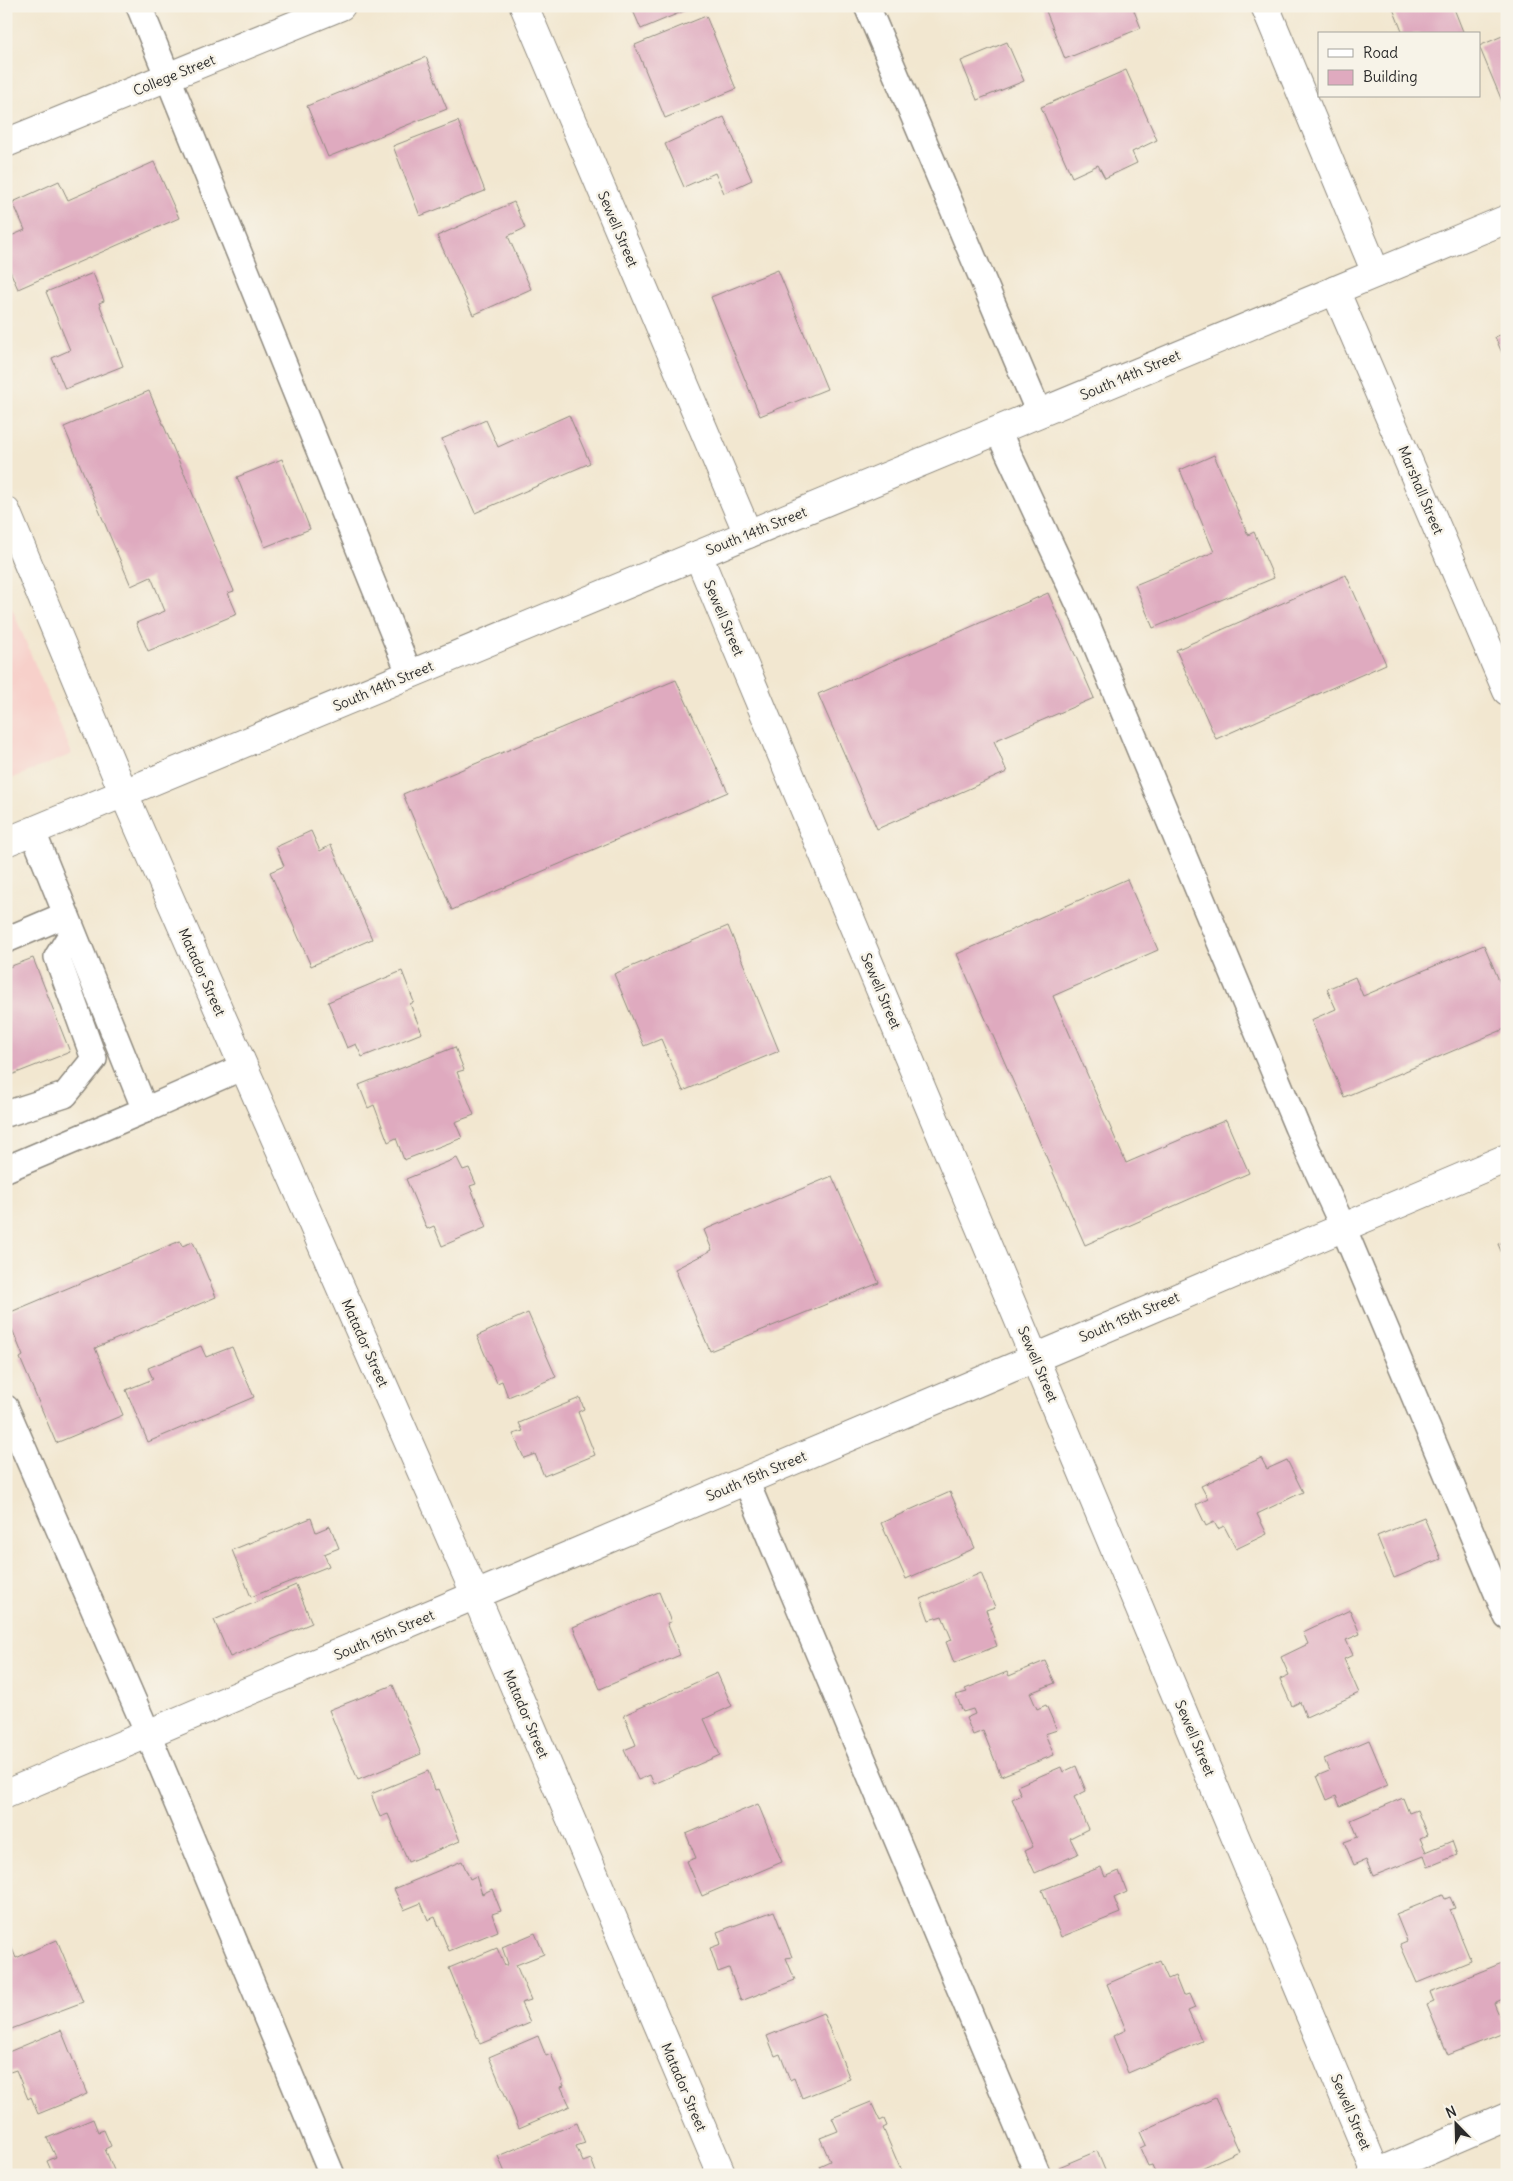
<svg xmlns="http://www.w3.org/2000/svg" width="1513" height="2181" viewBox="0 0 1513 2181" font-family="Delius,sans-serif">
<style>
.built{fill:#f7d0ca}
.building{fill:#dfaabf}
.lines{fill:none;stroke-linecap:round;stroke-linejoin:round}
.lane-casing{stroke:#8e897e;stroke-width:28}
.street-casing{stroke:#8e897e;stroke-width:30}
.secondary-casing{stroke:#8e897e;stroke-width:30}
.lane{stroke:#fff;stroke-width:25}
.street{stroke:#fff;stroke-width:28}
.secondary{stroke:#fff;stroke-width:28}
.labels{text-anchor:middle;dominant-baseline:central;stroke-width:5;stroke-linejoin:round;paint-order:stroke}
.street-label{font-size:14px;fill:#2b2b2b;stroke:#f7f3e8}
</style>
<rect width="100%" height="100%" fill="#f7f3e8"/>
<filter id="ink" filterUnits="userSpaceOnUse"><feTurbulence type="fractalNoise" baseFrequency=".02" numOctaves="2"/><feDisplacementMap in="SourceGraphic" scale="10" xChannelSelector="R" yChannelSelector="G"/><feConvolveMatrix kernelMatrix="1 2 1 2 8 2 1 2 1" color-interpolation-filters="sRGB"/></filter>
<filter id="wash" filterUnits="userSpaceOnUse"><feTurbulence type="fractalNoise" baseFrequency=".0096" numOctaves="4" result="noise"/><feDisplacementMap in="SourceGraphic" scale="20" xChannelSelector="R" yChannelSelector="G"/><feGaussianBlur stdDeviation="1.12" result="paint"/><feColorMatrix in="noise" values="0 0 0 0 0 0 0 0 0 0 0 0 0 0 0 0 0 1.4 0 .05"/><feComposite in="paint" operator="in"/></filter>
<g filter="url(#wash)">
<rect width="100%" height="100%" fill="#f2e7d0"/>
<polygon class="built" points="6,594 72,754 6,781"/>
<g id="blocks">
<g class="building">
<polygon points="631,6 696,6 641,29"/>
<polygon points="1044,6 1132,6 1141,28 1065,59"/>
<polygon points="1392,6 1453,6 1464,34 1403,34"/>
<polygon points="706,16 736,89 665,118 635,45"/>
<polygon points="1507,34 1507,113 1479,46"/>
<polygon points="1007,42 1024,81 977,100 961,61"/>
<polygon points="426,57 447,109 328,157 307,106"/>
<polygon points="1126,70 1157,140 1132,152 1137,163 1105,178 1098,165 1072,177 1041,107"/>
<polygon points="724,117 752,180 724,193 715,173 684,187 665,144"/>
<polygon points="458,121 485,191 420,216 393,146"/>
<polygon points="154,162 179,218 18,289 6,262 6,238 25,230 13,202 59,181 68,200"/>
<polygon points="514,202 525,228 508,236 531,289 473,315 437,236"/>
<polygon points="778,270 827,389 760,416 711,297"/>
<polygon points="93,273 104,301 99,303 123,366 65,389 52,358 70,350 46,292"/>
<polygon points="1507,332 1507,364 1495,337"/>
<polygon points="149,391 234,591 228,593 237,614 148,651 136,623 165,611 151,577 131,586 64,427"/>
<polygon points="569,415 590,463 475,513 442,439 486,420 498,447"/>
<polygon points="1214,455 1248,535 1254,532 1274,578 1153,628 1135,585 1214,552 1180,470"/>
<polygon points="282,459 310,529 265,547 237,477"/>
<polygon points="1346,575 1386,664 1216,739 1176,650"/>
<polygon points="1048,593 1094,698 994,741 1007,772 877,829 818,694"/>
<polygon points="676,680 728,792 452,910 403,794"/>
<polygon points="311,831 320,851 331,845 372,939 311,966 270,872 284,866 276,847"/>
<polygon points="1127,879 1158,950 1053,996 1126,1163 1226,1120 1249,1173 1085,1245 957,954"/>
<polygon points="728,926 779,1051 683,1091 661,1039 644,1046 614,974"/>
<polygon points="1484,945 1507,999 1507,1028 1344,1097 1311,1020 1336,1009 1327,989 1355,977 1363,996"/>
<polygon points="33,958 70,1052 6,1077 6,968"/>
<polygon points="402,971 414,1002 410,1004 422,1033 362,1057 356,1044 347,1048 328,1002"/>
<polygon points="455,1047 464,1070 457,1072 474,1115 455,1122 462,1138 404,1160 396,1138 388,1142 374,1105 368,1108 359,1085"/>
<polygon points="457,1158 463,1170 469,1168 476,1184 470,1186 487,1227 442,1246 434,1226 427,1229 406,1179"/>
<polygon points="832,1176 879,1283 710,1351 675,1269 712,1250 704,1230"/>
<polygon points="180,1241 182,1246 193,1242 216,1297 95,1348 123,1415 56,1443 20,1358 23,1356 6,1314"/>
<polygon points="1507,1241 1507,1265 1498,1244"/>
<polygon points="528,1313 556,1377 508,1397 502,1381 497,1383 477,1336"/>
<polygon points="201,1346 206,1357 232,1347 254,1397 148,1442 126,1390 153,1379 148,1368"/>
<polygon points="580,1398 584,1409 578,1412 595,1455 544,1476 535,1454 524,1458 513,1434 523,1431 519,1423"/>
<polygon points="1261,1458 1267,1469 1287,1460 1303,1492 1257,1514 1267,1534 1236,1549 1224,1526 1218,1529 1214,1522 1206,1526 1196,1505 1208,1499 1201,1486"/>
<polygon points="950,1492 975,1548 906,1579 881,1523"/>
<polygon points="1424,1517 1441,1559 1394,1578 1377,1536"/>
<polygon points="311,1518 316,1532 330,1526 339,1548 324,1554 329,1566 251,1597 232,1550"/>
<polygon points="981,1573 995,1607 986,1610 992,1626 990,1627 997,1646 954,1663 946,1642 952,1640 942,1616 929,1620 921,1599"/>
<polygon points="296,1585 312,1623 230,1657 214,1620"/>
<polygon points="659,1592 671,1622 667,1623 680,1655 600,1689 573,1627"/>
<polygon points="1350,1610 1360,1634 1346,1640 1353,1655 1344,1659 1359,1693 1306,1717 1300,1702 1292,1706 1280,1679 1289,1675 1281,1657 1308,1644 1303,1632"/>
<polygon points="1045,1661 1055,1683 1030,1693 1037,1709 1046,1705 1057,1730 1045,1734 1054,1755 1001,1776 983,1731 973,1735 966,1718 975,1714 973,1709 963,1712 956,1695 967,1692 965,1689 1007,1672 1009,1676"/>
<polygon points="717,1673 732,1706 704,1719 720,1755 654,1784 650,1775 638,1780 624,1750 636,1745 624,1715"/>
<polygon points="393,1685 421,1754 358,1780 329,1710"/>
<polygon points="1369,1740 1388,1785 1340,1806 1336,1796 1327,1800 1317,1776 1329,1771 1324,1759"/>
<polygon points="1076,1766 1086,1791 1074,1797 1088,1829 1070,1838 1078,1854 1035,1873 1025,1851 1033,1847 1012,1799 1021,1795 1017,1786 1061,1767 1063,1772"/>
<polygon points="428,1771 435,1790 439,1789 460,1841 408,1862 388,1814 380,1817 371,1794"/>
<polygon points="1403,1798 1409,1813 1417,1810 1427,1835 1420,1838 1426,1852 1452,1841 1457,1855 1428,1867 1424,1856 1373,1876 1366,1860 1354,1865 1344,1842 1358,1837 1351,1820"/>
<polygon points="758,1804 782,1862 702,1896 687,1861 696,1858 686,1834"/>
<polygon points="462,1861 470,1879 476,1876 482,1894 492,1889 501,1911 492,1914 498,1931 449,1951 435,1917 428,1920 421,1903 404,1910 394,1889"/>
<polygon points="1101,1867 1105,1877 1119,1871 1127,1892 1114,1898 1120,1913 1061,1937 1042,1890"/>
<polygon points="1443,1895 1445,1899 1450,1897 1455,1908 1450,1910 1471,1961 1417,1983 1400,1944 1407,1941 1396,1914"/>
<polygon points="774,1911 792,1957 786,1958 795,1980 741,2001 729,1968 718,1972 710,1948 721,1944 717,1932"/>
<polygon points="535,1933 544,1954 516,1965 531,2000 521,2003 530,2023 480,2044 449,1968 497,1948 505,1966 508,1964 502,1947"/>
<polygon points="57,1940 83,2002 6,2031 6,1947 11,1946 16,1958"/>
<polygon points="1160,1961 1168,1979 1175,1976 1183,1996 1189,1994 1195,2008 1188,2011 1202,2041 1128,2073 1113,2036 1126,2030 1107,1984"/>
<polygon points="1507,1961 1507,1997 1494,2003 1506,2032 1448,2055 1427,2005 1434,2002 1430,1992"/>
<polygon points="823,2013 850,2079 802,2098 794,2078 790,2080 780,2054 775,2056 767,2036"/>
<polygon points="61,2030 87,2094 38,2114 31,2097 28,2099 16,2070 10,2072 6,2062 6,2053"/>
<polygon points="538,2036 546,2056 551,2054 564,2086 561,2087 570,2106 519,2128 489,2057"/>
<polygon points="1215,2098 1239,2151 1186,2175 1156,2175 1152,2165 1148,2166 1140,2148 1146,2145 1140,2132"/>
<polygon points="871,2102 880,2121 884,2119 887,2126 883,2128 903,2175 823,2175 819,2166 830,2161 820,2138 838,2131 832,2118"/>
<polygon points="93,2119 98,2132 104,2130 111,2146 105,2149 116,2175 53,2175 47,2161 56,2157 47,2138"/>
<polygon points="577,2123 585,2143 576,2146 583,2162 591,2159 597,2175 506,2175 498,2156"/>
<polygon points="1097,2151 1107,2175 1062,2175 1059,2167"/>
</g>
</g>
</g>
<g filter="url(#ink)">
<use href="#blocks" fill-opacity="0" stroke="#8e897e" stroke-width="1"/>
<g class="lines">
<defs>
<g id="lane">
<polyline points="139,6 410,675"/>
<polyline points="867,6 1039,413"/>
<polyline points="998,431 1080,607 1297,1127 1343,1227 1507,1617"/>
<polyline points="6,940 65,915"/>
<polyline points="145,1110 243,1067"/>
<polyline points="6,1112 9,1113 65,1095 94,1059 57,957 72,933"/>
<polyline points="6,1169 145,1110 33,832"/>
<polyline points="6,1408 148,1734 332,2175"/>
<polyline points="746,1481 1038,2175"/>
</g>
<g id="street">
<polyline points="524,6 748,534"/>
<polyline points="1265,6 1376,273"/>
<polyline points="6,143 341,6"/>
<polyline points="1335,290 1507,691"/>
<polyline points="6,511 124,794 476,1596 722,2175"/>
<polyline points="698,555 1377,2175"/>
<polyline points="6,1794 1507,1158"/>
<polyline points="1372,2175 1507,2117"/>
</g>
<polyline id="secondary" points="6,842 1507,219"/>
</defs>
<use href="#lane" class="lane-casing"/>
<use href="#street" class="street-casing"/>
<use href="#secondary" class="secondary-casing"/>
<use href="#lane" class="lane"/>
<use href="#street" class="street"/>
<use href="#secondary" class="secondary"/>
</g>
</g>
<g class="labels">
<g class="street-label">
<text transform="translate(174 75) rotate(-22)">College Street</text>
<text transform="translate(618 229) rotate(67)">Sewell Street</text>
<text transform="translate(1130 375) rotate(-23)">South 14th Street</text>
<text transform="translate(1421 490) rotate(67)">Marshall Street</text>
<text transform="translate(756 531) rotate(-22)">South 14th Street</text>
<text transform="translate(724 618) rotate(67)">Sewell Street</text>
<text transform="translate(383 686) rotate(-23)">South 14th Street</text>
<text transform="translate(202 972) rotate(66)">Matador Street</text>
<text transform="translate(881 991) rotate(67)">Sewell Street</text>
<text transform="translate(1129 1317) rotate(-23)">South 15th Street</text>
<text transform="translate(365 1343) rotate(66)">Matador Street</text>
<text transform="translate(1038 1364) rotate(67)">Sewell Street</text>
<text transform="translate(756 1476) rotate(-23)">South 15th Street</text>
<text transform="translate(384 1635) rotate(-23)">South 15th Street</text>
<text transform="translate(526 1714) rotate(67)">Matador Street</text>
<text transform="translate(1195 1738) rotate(67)">Sewell Street</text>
<text transform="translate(684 2087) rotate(67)">Matador Street</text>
<text transform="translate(1351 2112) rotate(67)">Sewell Street</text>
</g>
</g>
<rect width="1513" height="2181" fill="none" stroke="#f7f3e8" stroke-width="25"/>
<rect x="1318" y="32" width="162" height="65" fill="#f7f3e8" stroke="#a5a39c"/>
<rect x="1328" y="49" width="25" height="8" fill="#ffffff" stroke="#a5a39c"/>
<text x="1363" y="58" font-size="15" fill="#2b2b2b">Road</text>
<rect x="1328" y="70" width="25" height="15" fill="#dfaabf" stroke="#a5a39c"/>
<text x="1363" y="82" font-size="15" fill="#2b2b2b">Building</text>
<g transform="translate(1456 2124) rotate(337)" stroke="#f7f3e8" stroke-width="4" paint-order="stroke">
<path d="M0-4L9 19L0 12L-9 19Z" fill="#2b2b2b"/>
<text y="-8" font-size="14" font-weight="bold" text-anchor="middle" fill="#2b2b2b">N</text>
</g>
</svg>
